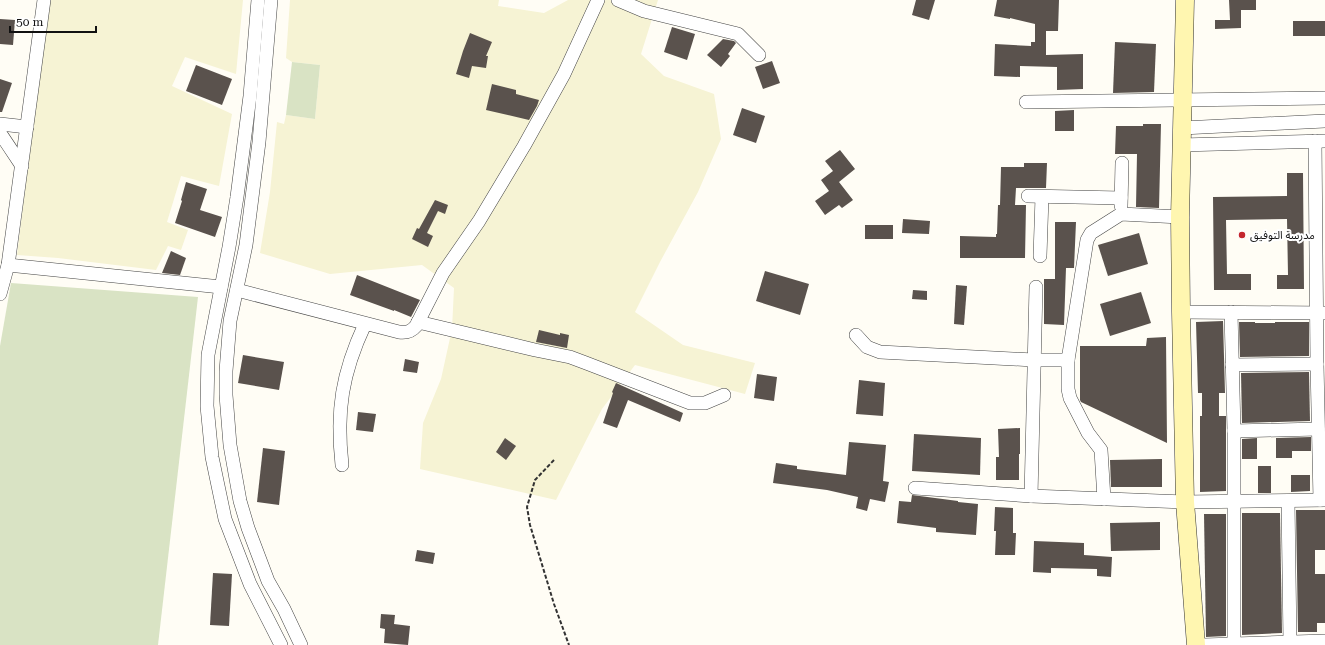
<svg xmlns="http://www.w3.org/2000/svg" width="1325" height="645" viewBox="0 0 1325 645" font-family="'Roboto Serif','Noto Sans Arabic',serif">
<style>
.farmland{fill:#f6f3d4}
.cemetery{fill:#d9e3c4}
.building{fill:#5a524d}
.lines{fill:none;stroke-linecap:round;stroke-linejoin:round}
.street-casing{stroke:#444;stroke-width:14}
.secondary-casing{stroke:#333;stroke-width:19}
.path{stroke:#333;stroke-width:2;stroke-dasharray:4 2;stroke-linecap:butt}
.street{stroke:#fff;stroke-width:13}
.secondary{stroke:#fff6b0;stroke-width:18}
.poi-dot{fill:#c4262e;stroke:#fff;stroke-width:1.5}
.labels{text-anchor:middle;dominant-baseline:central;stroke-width:4;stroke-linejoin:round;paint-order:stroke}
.poi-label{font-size:11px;fill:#111;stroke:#fff;text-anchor:start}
</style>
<rect width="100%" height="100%" fill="#fffdf5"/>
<g class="farmland">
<polygon points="48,0 243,0 236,74 185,57 172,86 232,114 219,186 181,176 167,222 188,230 181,250 168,246 156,270 58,258 17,255"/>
<polygon points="290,0 499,0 498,6 544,13 568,0 658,0 641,54 664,76 714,94 721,139 698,192 660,262 635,312 683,345 755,363 745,394 635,365 602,409 556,500 420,469 423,423 441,379 452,329 454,288 422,265 330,274 260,253 270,192 277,122 284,124 286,115 315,119 320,65 292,62 286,58"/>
</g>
<g class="cemetery">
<polygon points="292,62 320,65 315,119 286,115"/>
<polygon points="11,283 198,297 158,645 0,645 0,346"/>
</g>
<g class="building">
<polygon points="916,0 935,0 929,20 912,15"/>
<polygon points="997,0 1059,0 1058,31 1046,31 1046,55 1083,54 1083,89 1057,90 1057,67 1020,66 1020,77 994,76 995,44 1031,46 1031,42 1035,42 1035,24 1010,18 1010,19 994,16"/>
<polygon points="1229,0 1256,0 1256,10 1241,10 1241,28 1215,29 1215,20 1230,20"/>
<polygon points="0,19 15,20 13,45 0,44"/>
<rect x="1293" y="21" width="32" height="15"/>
<polygon points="672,27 695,34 687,60 664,52"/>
<polygon points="470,33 492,42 486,56 488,56 486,68 472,66 469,78 456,74 463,51"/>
<polygon points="723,39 734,41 736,43 728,54 730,56 721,67 707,55"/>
<polygon points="1115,42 1156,44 1154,92 1113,93"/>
<polygon points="772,61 780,83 763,89 755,67"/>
<polygon points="196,65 232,79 222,105 186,91"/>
<polygon points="0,79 12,83 2,112 0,112"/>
<polygon points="492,84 516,90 516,94 539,100 537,106 529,120 486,110"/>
<polygon points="742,108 765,116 756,143 733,135"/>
<polygon points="1074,110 1074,131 1055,131 1055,111"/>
<polygon points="1143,124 1161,124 1159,208 1136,207 1137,154 1115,154 1116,126 1143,126"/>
<polygon points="840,150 855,169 839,182 853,200 842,208 839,205 825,215 815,201 829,191 821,180 833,171 825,161"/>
<polygon points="1024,163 1047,163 1046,188 1016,188 1015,205 1026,205 1025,258 960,258 960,236 996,237 996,234 997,234 998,205 1000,205 1001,167 1024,167"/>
<polygon points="1287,173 1303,173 1304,289 1277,289 1277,275 1288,275 1287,219 1226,220 1227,274 1251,274 1251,290 1214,290 1213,197 1287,196"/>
<polygon points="186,182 207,189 200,210 222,217 215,237 175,223 182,201 181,200"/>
<polygon points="435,200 448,205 445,214 438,211 427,233 433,236 428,247 412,239 417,228 419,229"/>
<polygon points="903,219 930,221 929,234 902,233"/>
<polygon points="1055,222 1076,222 1074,268 1066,268 1064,325 1044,324 1044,279 1055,279"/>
<rect x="865" y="225" width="28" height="14"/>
<polygon points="1139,233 1148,264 1108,276 1098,245"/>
<polygon points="171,251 186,258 180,275 162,273"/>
<polygon points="765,271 809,284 800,315 756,301"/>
<polygon points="357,275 420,300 411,317 394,310 394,311 350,295"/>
<polygon points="956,285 967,286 964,325 954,324"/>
<polygon points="913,290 927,291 927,300 912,299"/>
<polygon points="1141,292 1151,323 1110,336 1100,304"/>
<polygon points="1223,321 1225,393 1219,393 1219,416 1226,416 1226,491 1200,492 1200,416 1202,416 1202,393 1198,393 1196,322"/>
<polygon points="1239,322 1255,322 1255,323 1275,323 1275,322 1309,322 1309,356 1240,357"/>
<polygon points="539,330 560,335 560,333 569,335 567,348 536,342"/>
<polygon points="1166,337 1167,443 1081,402 1080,400 1080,346 1146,346 1147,338"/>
<polygon points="243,355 284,362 279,390 238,383"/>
<polygon points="405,359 419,362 417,373 403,371"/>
<polygon points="1309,372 1310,421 1242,423 1241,373"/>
<polygon points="757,374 777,377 774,401 754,398"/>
<polygon points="859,380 885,383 883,416 856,414"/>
<polygon points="616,383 683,413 680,422 628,400 617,428 603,423 613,393 612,392"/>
<polygon points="358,412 376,414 373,432 356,430"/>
<polygon points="1020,428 1020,454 1019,454 1019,480 996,480 996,457 999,457 998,429"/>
<polygon points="914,434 981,438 980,475 912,471"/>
<polygon points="1311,437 1311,451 1292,451 1292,458 1276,458 1276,438"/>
<polygon points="505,438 516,446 506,460 496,452"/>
<polygon points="1257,438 1257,459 1242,459 1242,439"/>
<polygon points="849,442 886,445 883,481 889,482 885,502 870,499 867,511 856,508 858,497 827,490 773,483 776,463 797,466 797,469 846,475"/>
<polygon points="263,448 285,451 279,505 257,502"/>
<polygon points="1162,459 1162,487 1111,487 1110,460"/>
<rect x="1258" y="466" width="13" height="27"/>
<polygon points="1291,475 1310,475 1310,491 1291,492"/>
<polygon points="912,495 958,501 958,502 978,504 976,535 936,532 936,528 897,523 899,501 911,502"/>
<polygon points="995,507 1013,508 1013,533 1016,533 1015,555 995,555 996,531 994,531"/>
<polygon points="1296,510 1325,510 1325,550 1315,550 1315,574 1325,574 1325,623 1317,623 1317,632 1298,632"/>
<polygon points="1242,513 1280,513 1282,633 1242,635"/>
<polygon points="1204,514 1226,514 1226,636 1206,637"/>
<polygon points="1160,522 1160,550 1111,551 1110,523"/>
<polygon points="1034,541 1084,543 1084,555 1112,557 1111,577 1097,576 1097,569 1051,568 1051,573 1033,572"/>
<polygon points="417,550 435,553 433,564 415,561"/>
<polygon points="213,573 232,574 229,626 210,625"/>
<polygon points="381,614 395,615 394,624 410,626 408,645 384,643 385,629 380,628"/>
</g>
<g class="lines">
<defs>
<g id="street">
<polyline points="258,0 250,96 237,197 229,247 208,355 207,406 212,457 225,519 250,584 281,645"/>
<polyline points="271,0 259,142 246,245 230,321 226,371 226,395 230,445 240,501 248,528 268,581 284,609 301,645"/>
<polyline points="618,0 644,11 738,34 759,55"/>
<polyline points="1026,102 1325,98"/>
<polyline points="0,124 27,127"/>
<polyline points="1182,128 1325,121"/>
<polyline points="0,133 22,166"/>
<polyline points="1315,141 1317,364 1320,500"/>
<polyline points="1181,145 1325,141"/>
<polyline points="1028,196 1121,198"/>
<polyline points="1121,206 1122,163"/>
<polyline points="1040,256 1042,197"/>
<polyline points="8,265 221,287"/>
<path d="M237,290l162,42c7,1 12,0 17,-6l27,-53 36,-52 45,-75 40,-72 34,-74"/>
<polyline points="0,294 8,265 44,0"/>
<polyline points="1181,312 1325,313"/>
<polyline points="1231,312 1234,431 1234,644"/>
<polyline points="418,322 535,350 570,357 586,363 690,403 705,403 724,395"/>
<polyline points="856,335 867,347 880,352 1033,360 1068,360"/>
<polyline points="1232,365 1317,364"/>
<polyline points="1234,431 1318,429"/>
<path d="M342,465c-6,-54 0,-92 23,-141"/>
<polyline points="915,488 1031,496 1185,502 1325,500"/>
<polyline points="1031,496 1036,287"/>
<polyline points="1104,499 1101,450 1088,433 1070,398 1068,389 1068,360 1087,240 1091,233 1121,214 1180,217"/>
<polyline points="1288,501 1290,642"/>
<polyline points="1204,645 1325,641"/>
</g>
<polyline id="secondary" points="1185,0 1180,217 1181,312 1185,502 1196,645"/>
</defs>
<use href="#street" class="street-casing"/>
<use href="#secondary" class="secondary-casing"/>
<polyline class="path" points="554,460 535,480 527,507 530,525 554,604 569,645"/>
<use href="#street" class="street"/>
<use href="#secondary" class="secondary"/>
</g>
<circle class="poi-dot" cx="1242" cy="235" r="4"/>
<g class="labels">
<g class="poi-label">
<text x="1250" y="235">مدرسة التوفيق</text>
</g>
</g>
<path d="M10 26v6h86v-6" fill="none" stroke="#111111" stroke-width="2"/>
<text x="16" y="26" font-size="12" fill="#111111" stroke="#ffffff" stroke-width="3" paint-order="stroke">50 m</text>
</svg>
